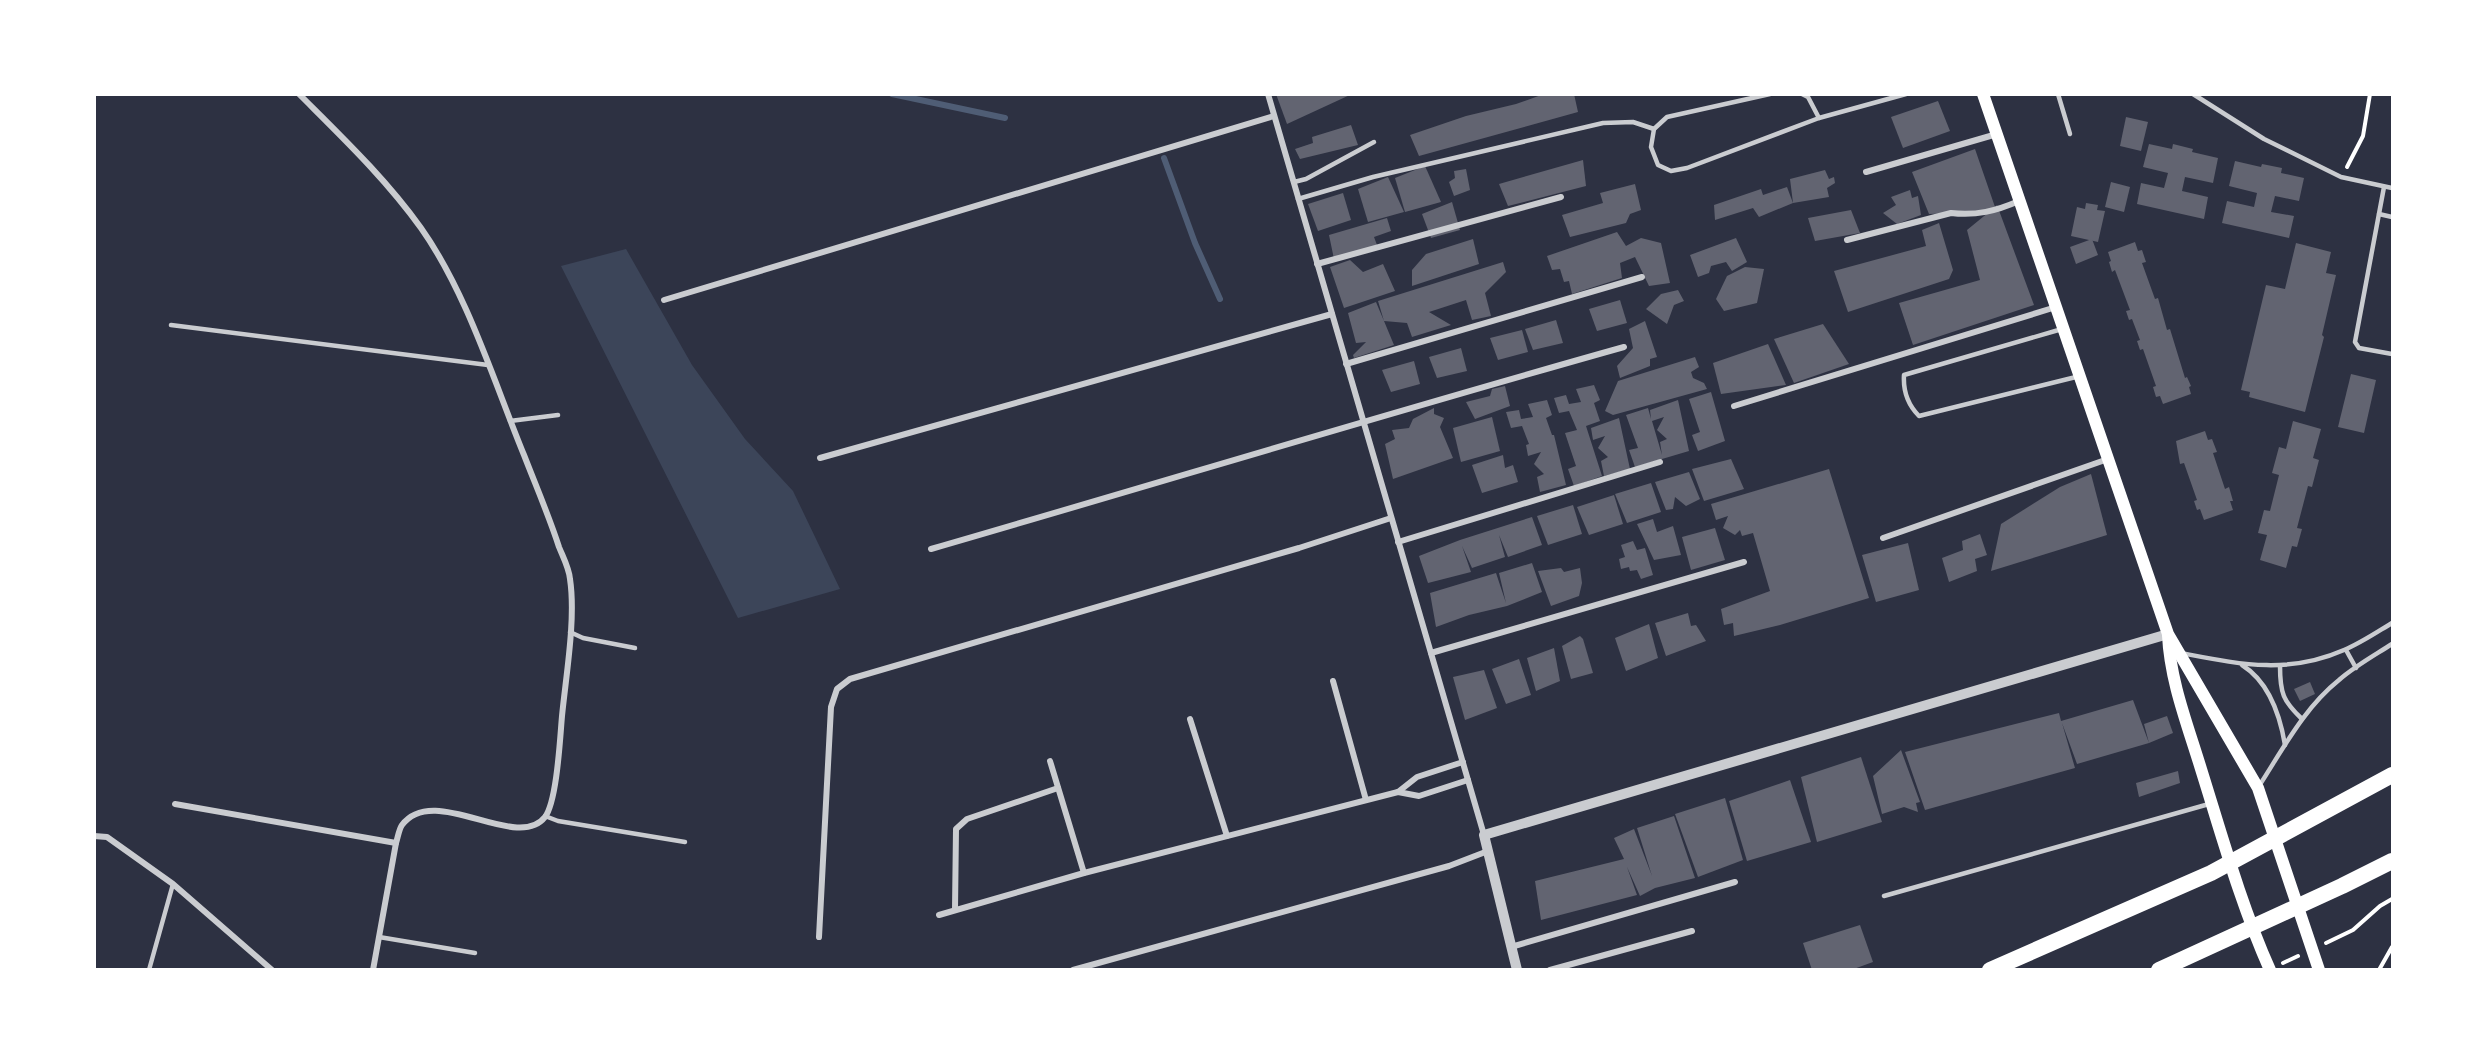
<svg xmlns="http://www.w3.org/2000/svg" width="2487" height="1064" viewBox="0 0 2487 1064" font-family="'Playfair Display',serif">
<style>
.green{fill:#3c4559}
.lines{fill:none;stroke-linecap:round;stroke-linejoin:round}
.stream{stroke:#4f5d75;stroke-width:6}
.building{fill:#626471;fill-rule:evenodd}
.path{stroke:#fff;stroke-width:4}
.service{stroke:#caccd0;stroke-width:4.5}
.minor{stroke:#caccd0;stroke-width:6}
.tertiary{stroke:#caccd0;stroke-width:10}
.secondary{stroke:#fff;stroke-width:12}
.trunk{stroke:#fff;stroke-width:16}
</style>
<rect width="100%" height="100%" fill="#2d3142"/>
<polygon class="green" points="626,249 692,365 745,439 793,491 840,589 738,618 561,266"/>
<g class="lines">
<g class="stream">
<polyline points="892,94 1005,118"/>
<polyline points="1164,158 1195,243 1220,299"/>
</g>
</g>
<g class="building">
<polygon points="1276,94 1352,94 1287,124"/>
<polygon points="1544,94 1574,94 1578,112 1419,156 1410,135 1466,116 1516,104"/>
<polygon points="1938,101 1950,131 1903,148 1891,117"/>
<polygon points="2126,117 2148,122 2141,151 2120,146"/>
<polygon points="1351,125 1358,145 1300,159 1295,149 1313,143 1312,137"/>
<polygon points="2149,144 2172,149 2173,144 2193,149 2192,152 2218,158 2213,183 2185,177 2182,191 2208,197 2204,219 2137,204 2141,183 2164,188 2168,173 2143,167"/>
<polygon points="1975,149 1995,207 1997,205 2034,305 1913,345 1899,303 1980,280 1967,230 1989,212 1929,214 1912,172"/>
<polygon points="1583,160 1586,186 1508,206 1499,184"/>
<polygon points="2235,161 2261,167 2262,164 2282,168 2281,173 2304,178 2299,201 2275,196 2271,212 2294,216 2289,238 2222,223 2227,201 2254,207 2257,193 2229,186"/>
<polygon points="1425,166 1441,202 1405,212 1395,178"/>
<polygon points="1466,169 1470,190 1454,196 1449,182 1455,178 1454,171"/>
<polygon points="1825,170 1829,179 1834,177 1835,183 1827,188 1829,197 1793,203 1790,179"/>
<polygon points="1388,177 1404,212 1368,222 1358,189"/>
<polygon points="2111,182 2130,187 2124,212 2105,207"/>
<polygon points="1635,184 1641,210 1630,214 1626,223 1570,237 1562,215 1603,203 1600,193"/>
<polygon points="1787,187 1793,203 1759,217 1753,208 1715,220 1714,205 1761,189 1763,195"/>
<polygon points="1910,190 1912,198 1918,196 1921,215 1897,224 1883,213 1896,205 1891,197"/>
<polygon points="1343,193 1351,220 1318,231 1308,204"/>
<polygon points="1452,202 1460,230 1431,238 1422,214"/>
<polygon points="2086,203 2098,205 2097,210 2105,211 2098,242 2071,236 2077,207 2085,209"/>
<polygon points="1851,210 1860,233 1815,241 1808,218"/>
<polygon points="1387,218 1391,231 1374,237 1377,245 1334,259 1329,235"/>
<polygon points="1939,223 1953,270 1949,279 1848,312 1834,271 1926,246 1922,230"/>
<polygon points="1617,232 1626,246 1641,238 1661,243 1670,283 1649,286 1635,257 1620,263 1622,278 1572,294 1569,281 1564,282 1560,269 1552,270 1547,256"/>
<polygon points="1736,238 1747,262 1732,271 1726,262 1711,266 1709,273 1698,277 1690,255"/>
<polygon points="1473,239 1479,264 1412,286 1412,270 1426,254"/>
<polygon points="2092,239 2098,255 2076,264 2070,247"/>
<polygon points="2135,242 2138,251 2142,250 2146,262 2142,263 2155,299 2158,298 2167,330 2170,329 2185,378 2187,377 2191,386 2189,387 2191,394 2163,404 2160,396 2156,397 2153,387 2156,386 2143,349 2140,350 2137,341 2140,340 2132,319 2129,320 2126,311 2130,310 2115,270 2112,272 2109,262 2111,261 2108,252"/>
<polygon points="2296,243 2331,252 2326,273 2336,275 2322,335 2324,337 2305,412 2249,397 2250,392 2241,390 2266,285 2285,289"/>
<polygon points="1350,260 1363,272 1383,264 1395,291 1344,308 1330,267"/>
<polygon points="1503,262 1506,272 1485,293 1491,316 1472,320 1466,300 1429,312 1451,325 1412,337 1407,323 1384,321 1394,345 1354,358 1353,355 1366,342 1356,343 1348,313 1376,302 1384,321 1378,301"/>
<polygon points="1745,267 1764,269 1757,303 1724,311 1716,299 1727,276"/>
<polygon points="1678,290 1684,301 1674,305 1667,324 1646,309 1661,294"/>
<polygon points="1620,300 1627,323 1597,331 1589,309"/>
<polygon points="1556,320 1563,343 1533,350 1525,329"/>
<polygon points="1645,321 1657,357 1650,359 1650,366 1620,378 1617,366 1633,348 1629,329"/>
<polygon points="1823,324 1849,364 1794,383 1774,339"/>
<polygon points="1522,330 1528,352 1498,360 1490,338"/>
<polygon points="1768,344 1786,385 1721,394 1713,363"/>
<polygon points="1461,348 1467,371 1437,378 1429,357"/>
<polygon points="1695,357 1699,367 1691,372 1693,378 1704,383 1707,389 1613,415 1605,411 1618,381"/>
<polygon points="1414,361 1420,384 1391,392 1382,370"/>
<polygon points="2351,374 2376,380 2364,433 2338,427"/>
<polygon points="1594,385 1600,400 1594,403 1600,421 1586,426 1602,476 1574,486 1568,469 1576,466 1565,433 1577,430 1569,411 1559,413 1554,398 1566,395 1569,404 1581,402 1576,389"/>
<polygon points="1505,386 1510,406 1475,419 1466,402 1490,396 1492,389"/>
<polygon points="1711,392 1725,441 1698,451 1692,435 1700,432 1689,399"/>
<polygon points="1547,400 1552,415 1546,418 1552,435 1554,435 1566,485 1540,492 1537,477 1544,474 1534,464 1541,452 1528,456 1526,445 1529,444 1522,426 1511,428 1506,412 1519,410 1521,419 1533,417 1528,404"/>
<path d="M1678,400l11,51 -54,16 -6,-17 9,-2 -12,-33 22,-7 3,11 -1,-9zM1664,417l-7,13 10,9 -7,3 2,13 -10,-34z"/>
<polygon points="1434,408 1434,414 1444,418 1440,427 1453,458 1393,479 1385,444 1395,439 1392,430 1409,428 1413,419"/>
<polygon points="1492,417 1500,451 1461,462 1453,428"/>
<polygon points="1619,418 1630,469 1604,476 1601,461 1608,457 1598,448 1605,436 1593,440 1591,428"/>
<polygon points="2293,421 2321,429 2313,458 2319,460 2312,487 2308,486 2297,528 2302,529 2297,547 2292,546 2286,568 2260,560 2267,535 2258,533 2264,510 2270,511 2279,475 2272,473 2279,447 2286,449"/>
<polygon points="2205,431 2208,440 2212,439 2217,452 2213,453 2225,489 2229,487 2233,501 2230,501 2233,510 2204,520 2200,509 2197,510 2194,501 2197,500 2184,463 2180,464 2176,441"/>
<polygon points="1503,455 1505,468 1513,465 1518,482 1482,493 1472,465"/>
<polygon points="1731,459 1744,489 1704,501 1692,469"/>
<polygon points="1829,469 1869,598 1780,625 1734,636 1733,623 1724,625 1721,609 1770,591 1753,533 1742,536 1740,530 1735,535 1723,528 1728,516 1716,520 1711,504"/>
<polygon points="1689,472 1700,499 1686,506 1675,497 1673,509 1666,510 1655,482"/>
<polygon points="2091,474 2107,535 1991,571 2001,524 2060,487"/>
<polygon points="1651,483 1661,512 1627,523 1615,494"/>
<polygon points="1614,495 1623,524 1589,535 1577,507"/>
<polygon points="1573,505 1582,534 1548,545 1537,516"/>
<polygon points="1532,517 1542,545 1508,557 1499,535 1505,557 1472,568 1462,546 1471,572 1428,583 1419,556 1460,540"/>
<polygon points="1653,519 1657,532 1673,526 1681,555 1654,560 1637,524"/>
<polygon points="1715,528 1725,560 1691,570 1682,537"/>
<polygon points="1980,534 1987,555 1975,559 1977,571 1949,582 1942,558 1963,550 1962,541"/>
<polygon points="1633,541 1637,550 1645,548 1653,575 1641,579 1637,570 1630,571 1629,567 1621,569 1619,559 1625,557 1621,545"/>
<polygon points="1908,543 1919,590 1876,602 1862,555"/>
<polygon points="1532,563 1542,592 1507,606 1469,615 1436,627 1430,593 1496,573 1506,603 1499,573"/>
<polygon points="1561,568 1564,572 1580,568 1582,583 1579,596 1551,606 1538,571"/>
<polygon points="1688,613 1691,626 1696,625 1706,641 1666,656 1655,623"/>
<polygon points="1649,624 1658,658 1626,671 1615,638"/>
<polygon points="1580,636 1583,639 1593,673 1571,679 1562,646"/>
<polygon points="1554,648 1560,681 1536,691 1527,658"/>
<polygon points="1519,659 1531,695 1506,704 1492,669"/>
<polygon points="1484,670 1497,708 1465,720 1453,677"/>
<polygon points="2310,682 2315,694 2300,701 2294,689"/>
<polygon points="2133,700 2149,743 2144,724 2167,716 2173,733 2149,743 2077,764 2062,723 2075,768 1925,810 1905,752 2059,713 2061,721"/>
<polygon points="1901,750 1920,802 1916,803 1918,812 1904,807 1882,814 1873,776"/>
<polygon points="1861,757 1882,822 1817,842 1801,777"/>
<polygon points="2178,771 2180,783 2139,797 2136,783"/>
<polygon points="1790,780 1811,842 1747,861 1729,801"/>
<polygon points="1725,798 1743,860 1698,877 1675,814"/>
<polygon points="1674,816 1695,878 1655,888 1640,896 1627,867 1637,895 1541,920 1535,881 1624,859 1614,838 1634,829 1652,876 1637,828"/>
<polygon points="1860,925 1873,962 1851,970 1812,970 1803,943"/>
</g>
<g class="lines">
<g class="path">
<polyline points="2347,167 2363,136 2370,94"/>
<polyline points="2326,943 2353,930 2380,906 2392,899"/>
<polyline points="2283,963 2298,956"/>
<polyline points="2379,970 2392,947"/>
</g>
<g class="service">
<polyline points="1770,94 1667,117 1654,129 1651,147 1658,165 1671,171 1687,168 1819,118 1906,94"/>
<polyline points="1802,94 1808,97 1819,118"/>
<polyline points="2058,94 2070,134"/>
<polyline points="2193,94 2264,139 2341,177 2392,188"/>
<polyline points="1294,182 1306,179 1374,142"/>
<polyline points="2384,187 2355,342 2359,348 2392,354"/>
<polyline points="1298,199 1373,177 1603,123 1633,122 1654,129"/>
<polyline points="2379,214 2392,217"/>
<polyline points="171,325 488,365"/>
<path d="M2062,329l-158,46c-1,16 4,30 15,41l161,-40"/>
<polyline points="510,421 558,415"/>
<polyline points="570,632 583,638 635,648"/>
<polyline points="2346,650 2356,668"/>
<path d="M2181,653c58,11 106,22 163,-3 17,-7 33,-18 48,-27"/>
<path d="M2242,665c27,17 38,50 43,80"/>
<path d="M2280,666c0,27 3,35 22,53"/>
<path d="M2259,786c24,-37 45,-78 80,-106 16,-14 36,-25 53,-36"/>
<polyline points="545,816 558,821 685,842"/>
<polyline points="1884,896 2209,804"/>
<polyline points="379,937 475,953"/>
<polyline points="149,970 173,884"/>
</g>
<g class="minor">
<path d="M299,94c43,43 87,85 122,134 46,65 73,154 103,227 12,31 25,61 35,92 4,10 10,21 11,32 6,40 -4,96 -8,137 -2,22 -5,85 -17,101 -28,36 -111,-35 -143,8 -3,4 -4,12 -6,18l-23,127"/>
<polyline points="1268,94 1484,835"/>
<polyline points="1866,172 1997,134"/>
<path d="M1847,240l104,-27c25,3 45,-2 68,-12"/>
<polyline points="1317,264 1561,197"/>
<polyline points="664,300 1274,116"/>
<polyline points="1346,364 1642,277"/>
<polyline points="1734,406 2056,307"/>
<polyline points="820,458 1332,314"/>
<polyline points="1883,538 2108,459"/>
<polyline points="1398,542 1660,462"/>
<path d="M931,549c231,-67 461,-137 693,-202"/>
<polyline points="1431,653 1744,562"/>
<polyline points="1333,681 1366,800"/>
<polyline points="1190,719 1227,836"/>
<polyline points="1050,761 1084,873"/>
<polyline points="1398,792 1419,796 1468,780"/>
<polyline points="175,804 396,843"/>
<polyline points="94,836 107,837 173,884 272,970"/>
<polyline points="955,909 956,829 967,819 1058,788"/>
<polyline points="939,915 1084,873 1398,792 1417,777 1463,762"/>
<polyline points="819,937 831,707 837,689 850,679 1299,548 1391,518"/>
<polyline points="1511,947 1735,882"/>
<polyline points="1073,970 1449,866 1488,851"/>
<polyline points="1550,970 1692,931"/>
</g>
<polyline class="tertiary" points="1517,970 1484,835 2168,634"/>
<g class="secondary">
<polyline points="1983,94 2168,634 2258,788 2319,970"/>
<path d="M2168,635c2,46 20,91 33,134 21,67 40,136 69,201"/>
</g>
<g class="trunk">
<polyline points="1990,970 2211,873 2392,775"/>
<polyline points="2159,970 2342,886 2392,861"/>
</g>
</g>
<rect width="2487" height="1064" fill="none" stroke="#ffffff" stroke-width="192"/>
</svg>
